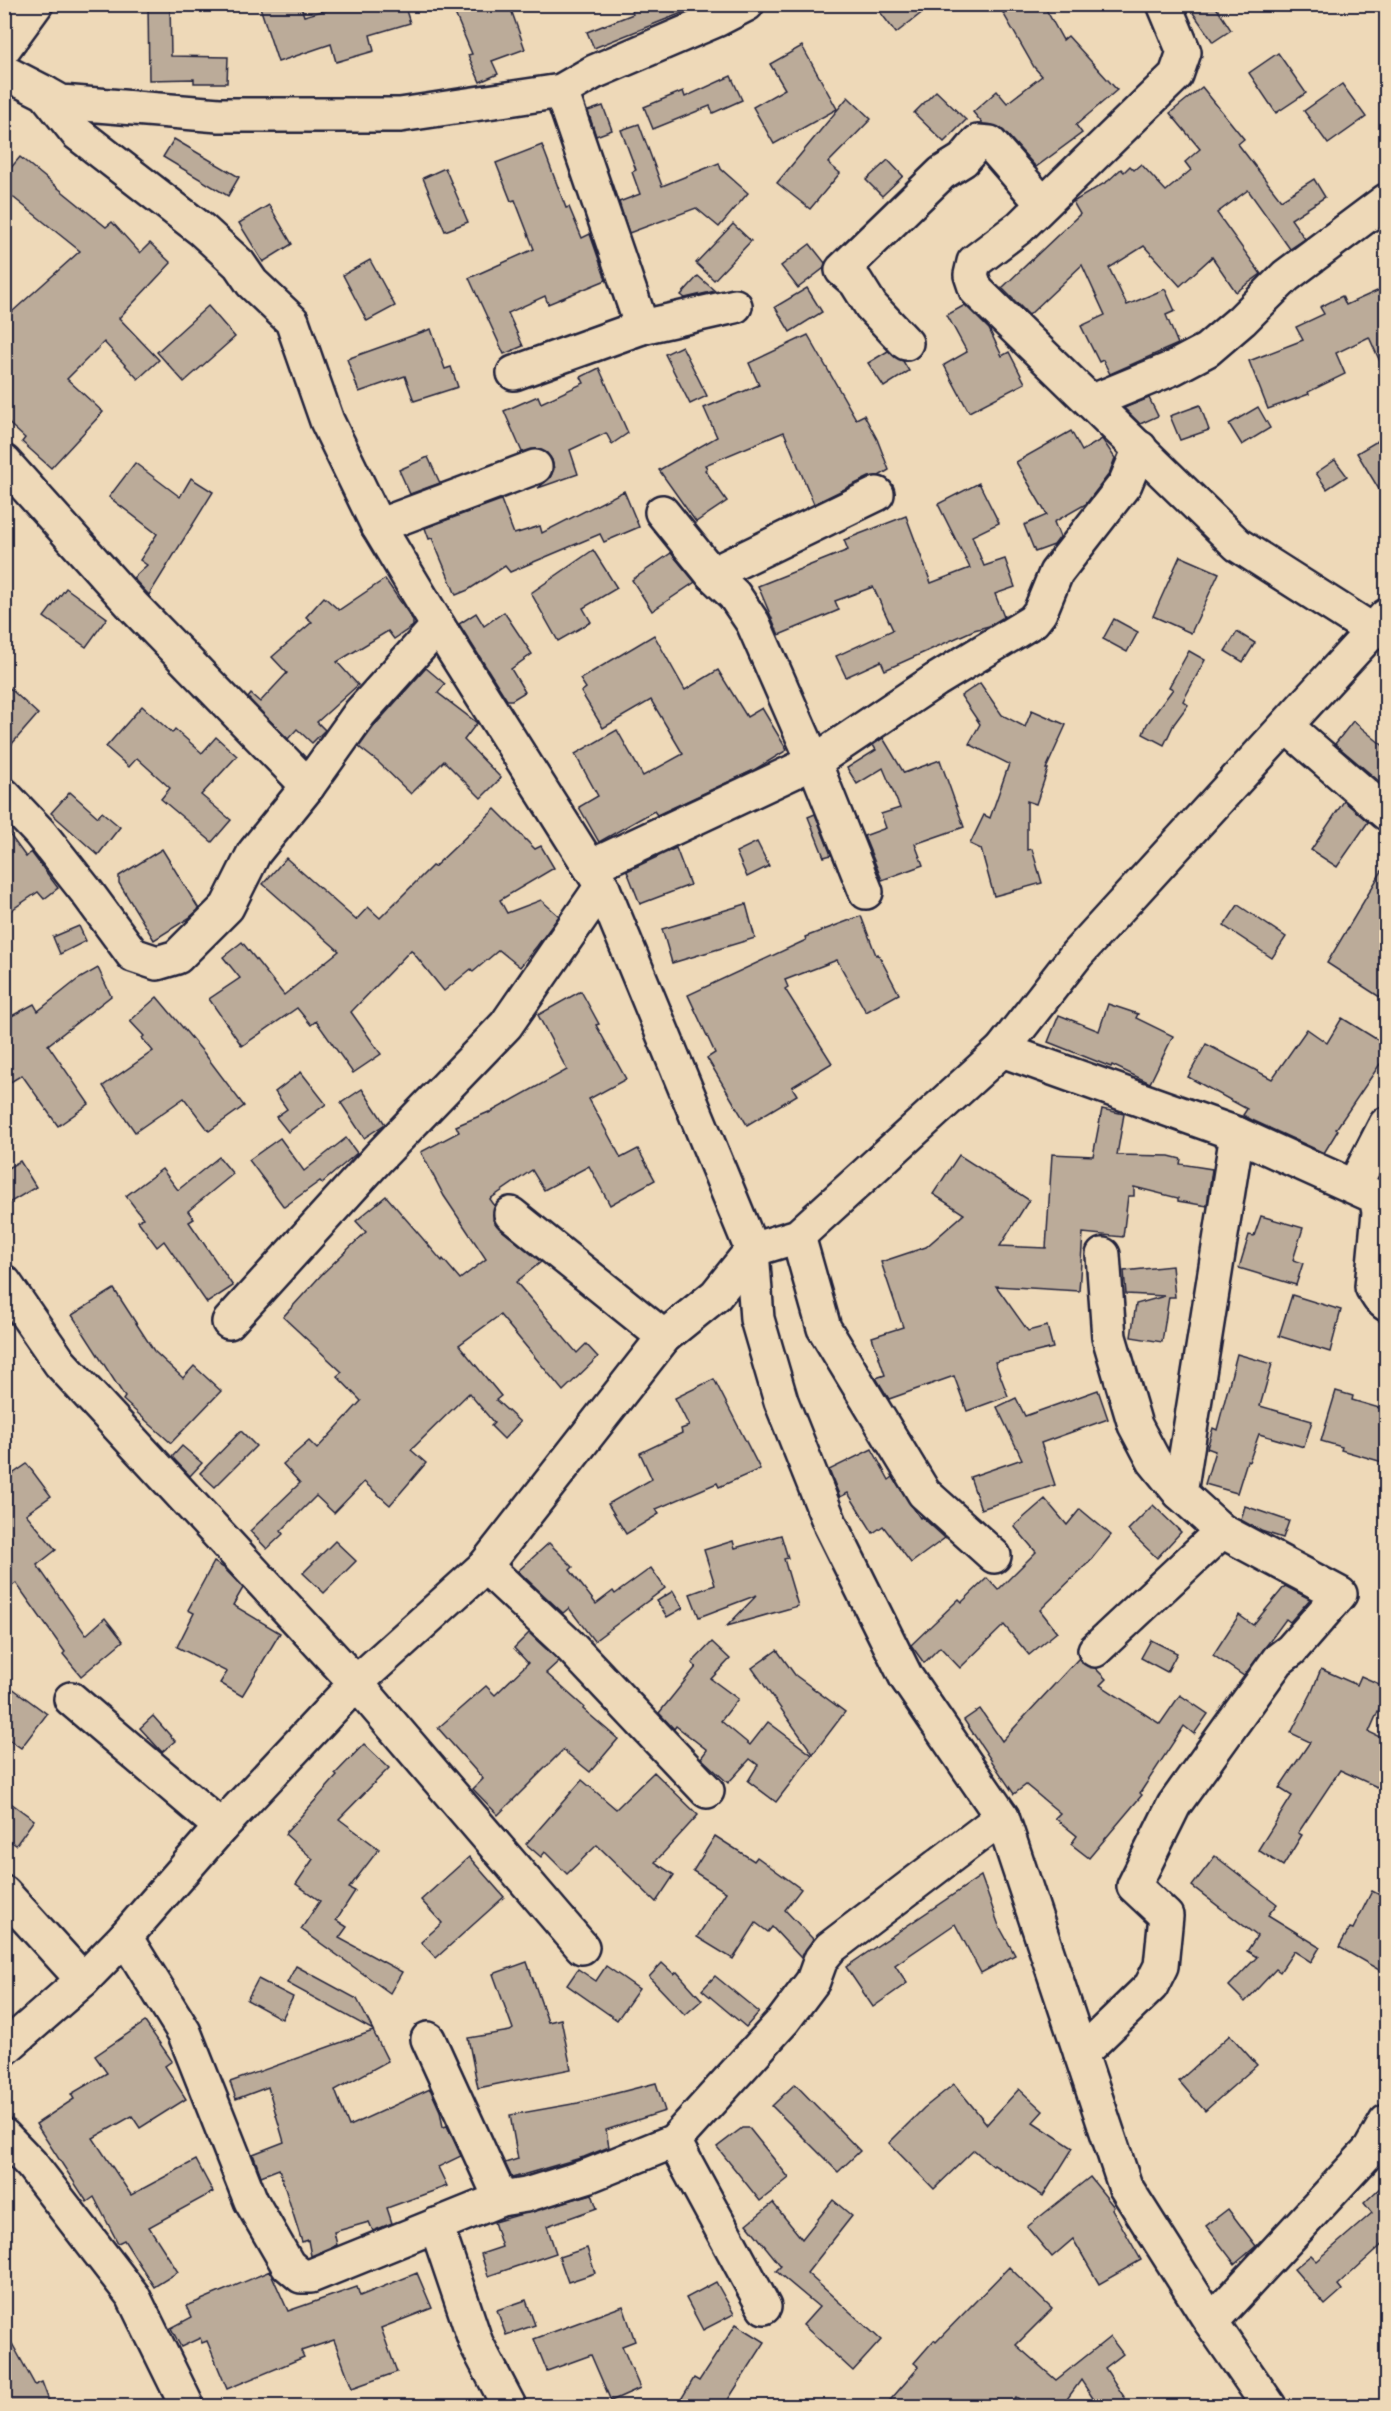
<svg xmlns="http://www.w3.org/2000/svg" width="1391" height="2411" viewBox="0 0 1391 2411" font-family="Pangolin,sans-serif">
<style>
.building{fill:#bbab99;stroke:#22223b;stroke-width:1.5}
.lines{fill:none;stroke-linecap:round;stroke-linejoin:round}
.minor-casing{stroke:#22223b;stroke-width:38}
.minor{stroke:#eed9b8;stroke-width:33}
</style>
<rect width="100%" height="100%" fill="#eed9b8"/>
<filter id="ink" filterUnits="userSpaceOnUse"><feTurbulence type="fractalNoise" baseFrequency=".0167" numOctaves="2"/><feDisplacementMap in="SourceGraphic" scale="12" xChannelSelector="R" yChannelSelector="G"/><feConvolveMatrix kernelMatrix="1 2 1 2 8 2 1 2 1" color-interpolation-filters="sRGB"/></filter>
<g filter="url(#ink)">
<g class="building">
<polygon points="148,4 170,4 171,56 228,57 227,83 194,83 194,79 149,80"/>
<polygon points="259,4 300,4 304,16 347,4 404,4 410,23 370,35 374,51 336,62 331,44 278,62"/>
<polygon points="451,4 509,4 525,49 492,61 498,74 480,82 468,55 472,54"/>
<polygon points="629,4 702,4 702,5 594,48 587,32 633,14"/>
<polygon points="874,4 933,4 896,33"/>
<polygon points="1013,4 1043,4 1063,40 1068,36 1117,90 1076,125 1082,133 1036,167 1004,131 992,125 983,124 973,112 997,91 1007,103 1042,76 1034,67 1002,11"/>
<polygon points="1187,4 1214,4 1231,30 1213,42"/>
<polygon points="802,46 837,109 774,144 753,107 785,89 770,64"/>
<polygon points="1278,53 1306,93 1276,113 1249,73"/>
<polygon points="731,76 742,100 713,113 710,106 653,129 644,107 683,91 685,97"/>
<polygon points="1342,84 1366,117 1328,144 1304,111"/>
<polygon points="1202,87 1244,139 1238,144 1281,200 1314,179 1325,197 1291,219 1305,239 1290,249 1248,190 1217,213 1261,274 1236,292 1212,257 1180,286 1144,246 1109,268 1127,305 1165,289 1175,311 1166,315 1178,344 1110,374 1103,360 1099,362 1081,326 1105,315 1082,265 1029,315 1002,288 1080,214 1073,202 1108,181 1121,169 1124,172 1130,166 1134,170 1141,164 1166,191 1191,170 1185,162 1200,149 1170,113"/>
<polygon points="936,91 966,120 944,142 914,113"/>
<polygon points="848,97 871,119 828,163 840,173 810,209 777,183"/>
<polygon points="603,106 612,130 596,136 588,111"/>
<polygon points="639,124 662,186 719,163 721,169 748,193 719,227 696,208 629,233 619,202 640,194 632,172 636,170 621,130"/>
<polygon points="174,139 239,177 228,196 163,157"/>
<polygon points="542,145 566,208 569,207 582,238 590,234 606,280 548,304 545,296 508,313 523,346 504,354 469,278 534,249 515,200 511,201 496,163"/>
<polygon points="20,157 106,227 112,222 140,253 150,243 171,263 119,318 159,360 138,379 104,342 67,379 103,412 51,468 22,442 25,438 4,419 4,319 80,251 4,190 4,176"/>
<polygon points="888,160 903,176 882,196 866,180"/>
<polygon points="445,168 468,222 445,231 423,178"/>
<polygon points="269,205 292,244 263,262 239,223"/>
<polygon points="733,224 751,241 714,280 696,263"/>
<polygon points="810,244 825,263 824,268 798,288 781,266"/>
<polygon points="370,260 395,306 367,321 343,275"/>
<polygon points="698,276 715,291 685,298 681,295"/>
<polygon points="1386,287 1386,375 1369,337 1336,353 1345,374 1308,392 1309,394 1268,409 1249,361 1303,340 1296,327 1324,314 1320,307 1342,296 1346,305"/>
<polygon points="807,288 822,312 790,332 775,307"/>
<polygon points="965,305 989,329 1002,356 1009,352 1025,383 969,412 944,365 967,352 947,315"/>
<polygon points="208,306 235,337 184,382 157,352"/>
<polygon points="431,329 445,369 451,367 458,387 414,401 405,376 359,392 347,359"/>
<polygon points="808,335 856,419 864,415 877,439 889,470 879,476 869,477 814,504 784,432 705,465 707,468 705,470 727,501 696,522 659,470 717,437 704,408 759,385 749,363"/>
<polygon points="682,346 707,396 690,404 665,354"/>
<polygon points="888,351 903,361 909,371 884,387 868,363"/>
<polygon points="599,368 628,433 612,444 606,433 570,450 578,474 538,488 550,478 554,469 552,460 547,453 539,449 522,452 504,411 538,396 541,403 584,383 581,377"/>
<polygon points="1149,398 1158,416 1140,424 1124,408"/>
<polygon points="1200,405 1209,430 1180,440 1170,416"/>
<polygon points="1258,407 1270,428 1242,445 1229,424"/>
<polygon points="1071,431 1082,451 1102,439 1115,458 1109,474 1086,504 1054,522 1060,537 1054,545 1035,552 1024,525 1047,515 1016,462"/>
<polygon points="1379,440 1386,452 1386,501 1357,453"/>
<polygon points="428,457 440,483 410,494 399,470"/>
<polygon points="1335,460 1347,476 1327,489 1316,473"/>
<polygon points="135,463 180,497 191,478 213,492 149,595 133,578 147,565 140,560 157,534 109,497"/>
<polygon points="979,483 999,523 972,536 984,566 1005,559 1015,587 995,594 1004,617 989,626 974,630 885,670 881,661 846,677 836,656 893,630 873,587 835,601 839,610 779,635 758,586 848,550 844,540 906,516 931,583 970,568 938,504"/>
<polygon points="624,491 639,527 604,542 600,534 510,572 505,566 468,590 456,595 432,538 429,539 425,528 501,500 514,534 540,526 542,533"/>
<polygon points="593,550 617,588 583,608 591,622 558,641 531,593"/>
<polygon points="671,553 695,582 652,611 632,580"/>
<polygon points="1180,556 1219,573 1191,633 1153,616"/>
<polygon points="385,579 413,620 413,626 394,639 388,631 337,662 358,685 317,722 325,730 312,743 297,729 288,739 248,698 251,694 260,702 287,673 272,657 312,622 306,617 324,597 339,610"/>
<polygon points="66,588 107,618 86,647 44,617"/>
<polygon points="504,612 532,654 511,669 525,692 512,700 507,700 459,624 476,613 484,626"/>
<polygon points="1114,619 1138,632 1127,652 1103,639"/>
<polygon points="1237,632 1255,643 1243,662 1225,651"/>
<polygon points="654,635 685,690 718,670 747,717 762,708 787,750 754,770 657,815 654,811 599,842 579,807 598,796 575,754 617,730 643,776 683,754 651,700 603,728 581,692 586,688 580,679"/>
<polygon points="1189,651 1205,660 1183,701 1188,705 1174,724 1164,745 1143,734 1147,724 1173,689 1169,687"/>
<polygon points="426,668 445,684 438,693 477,723 464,740 501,778 481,798 444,761 411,794 378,762 359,747 375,725"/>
<polygon points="4,683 38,714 4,753"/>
<polygon points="980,683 1002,715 1025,727 1032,710 1066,725 1046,769 1048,769 1036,804 1027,801 1027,850 1032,849 1042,883 994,896 981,849 970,844 984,815 990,818 1009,764 969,744 980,724 961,696"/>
<polygon points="142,706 172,733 175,729 202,753 216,737 237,756 201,795 231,820 212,842 161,799 170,788 137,758 129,767 106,747"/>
<polygon points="1353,721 1386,748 1386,787 1335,744"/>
<polygon points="883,738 904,773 940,760 964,827 915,844 923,865 882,880 864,836 886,828 881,814 900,808 883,768 857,784 847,768 876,750 873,745"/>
<polygon points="70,792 98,817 102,812 120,827 98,855 51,813"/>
<polygon points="1344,801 1368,822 1337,867 1311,850"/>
<polygon points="495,809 535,849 541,846 554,868 500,900 507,913 541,900 559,916 537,946 520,967 499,950 473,972 471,969 444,991 411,950 351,1012 381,1054 353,1073 316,1021 311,1025 297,1008 242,1046 209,999 240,978 223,957 242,942 284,995 339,951 263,884 286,858 356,920 368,907 380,918 432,866 434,867"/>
<polygon points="815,814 831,855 824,857 808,817"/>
<polygon points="4,827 26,857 31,852 58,888 44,899 38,892 4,915"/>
<polygon points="757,842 769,866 747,877 736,852"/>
<polygon points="676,848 690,885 640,904 627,871"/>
<polygon points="162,849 199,909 189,918 154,940 119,883 119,876"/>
<polygon points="1386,864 1386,1001 1327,963"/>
<polygon points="746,904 755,938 672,963 662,929"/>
<polygon points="1238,905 1286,937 1272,958 1224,926"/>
<polygon points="861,916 876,955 878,954 899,994 866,1012 837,960 785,980 788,987 785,989 832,1063 792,1087 797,1095 747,1125 707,1058 715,1053 688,995 806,940 805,937"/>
<polygon points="79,926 86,941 60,954 53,937"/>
<polygon points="98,968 111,996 48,1045 89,1104 58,1126 22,1075 4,1086 4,1020 34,1004 38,1011 77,980"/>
<polygon points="581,991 599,1024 596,1025 626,1079 589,1099 621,1158 638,1149 655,1180 610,1205 589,1166 544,1190 532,1170 490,1199 495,1206 493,1220 499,1228 541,1262 516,1282 577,1353 586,1344 598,1357 563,1391 500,1315 459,1345 501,1396 496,1400 520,1422 504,1439 491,1426 494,1423 469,1393 411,1450 426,1463 390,1505 364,1482 334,1513 316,1496 281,1531 283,1534 267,1549 250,1531 300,1483 283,1464 309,1441 317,1449 361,1401 337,1376 342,1372 283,1317 323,1273 366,1232 356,1221 386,1196 442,1261 443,1259 460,1279 486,1259 444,1196 421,1152 459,1132 456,1126 489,1112 489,1113 567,1070 538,1015"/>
<polygon points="157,997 204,1053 244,1106 209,1131 184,1098 135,1132 103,1086 153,1051 142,1038 144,1036 130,1021"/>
<polygon points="1108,1004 1138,1014 1136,1018 1173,1036 1150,1083 1112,1065 1111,1067 1048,1042 1059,1015 1099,1031"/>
<polygon points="1342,1018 1386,1045 1386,1068 1380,1064 1336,1129 1338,1130 1324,1153 1252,1120 1243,1115 1247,1109 1188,1077 1206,1044 1272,1079 1307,1029 1327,1043"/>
<polygon points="301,1072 326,1104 288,1132 276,1117 287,1109 275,1092"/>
<polygon points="362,1089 385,1124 364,1138 341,1103"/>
<polygon points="1102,1109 1124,1114 1117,1155 1169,1156 1181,1159 1180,1164 1212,1169 1207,1206 1178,1201 1178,1198 1134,1187 1134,1196 1128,1196 1123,1237 1083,1233 1079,1291 996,1286 1028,1331 1047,1326 1053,1348 995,1362 1008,1396 967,1411 954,1376 889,1399 876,1378 885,1375 872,1337 903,1327 881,1262 926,1247 964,1214 933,1194 959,1155 1029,1200 1000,1246 1046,1248 1052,1154 1093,1156"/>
<polygon points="280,1138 304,1171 346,1138 357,1153 322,1183 320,1181 284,1207 249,1160"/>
<polygon points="219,1157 233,1174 188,1211 194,1219 189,1222 233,1286 207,1303 164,1241 157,1247 138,1221 143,1218 126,1196 162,1169 178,1190"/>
<polygon points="20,1161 36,1187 4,1206 4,1170"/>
<polygon points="1261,1216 1303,1228 1293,1260 1303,1263 1296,1285 1239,1268 1249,1235 1254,1236"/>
<polygon points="1172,1266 1175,1297 1169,1297 1162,1342 1131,1337 1136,1304 1165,1296 1126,1294 1124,1271"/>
<polygon points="114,1289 154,1351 183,1378 194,1366 221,1391 171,1443 123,1400 125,1397 72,1315"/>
<polygon points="1292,1295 1341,1310 1330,1352 1279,1336"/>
<polygon points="1237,1354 1272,1364 1260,1406 1312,1421 1304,1447 1259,1434 1249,1462 1247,1461 1237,1493 1205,1484 1215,1451 1207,1448 1213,1428 1217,1430"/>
<polygon points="714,1379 760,1469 719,1487 717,1483 656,1509 659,1514 626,1534 608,1504 652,1479 640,1453 682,1433 681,1429 689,1426 675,1398"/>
<polygon points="1098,1390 1108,1419 1041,1443 1055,1485 981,1509 970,1477 1022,1459 997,1407 1016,1398 1025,1416"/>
<polygon points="1336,1391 1353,1396 1352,1400 1386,1410 1386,1463 1341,1450 1342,1447 1321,1441"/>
<polygon points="241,1431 256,1446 215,1487 200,1473"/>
<polygon points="182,1446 202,1463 190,1476 172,1457"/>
<polygon points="872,1449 889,1480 893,1477 920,1518 922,1517 945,1538 911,1563 883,1526 873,1533 848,1493 840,1497 829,1470"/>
<polygon points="27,1464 51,1496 26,1514 56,1550 37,1565 86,1635 105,1618 123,1641 81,1676 63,1654 65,1652 16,1583 12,1586 4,1577 4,1480"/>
<polygon points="1045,1499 1067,1525 1080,1509 1111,1535 1089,1562 1040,1610 1057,1632 1029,1655 1004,1625 960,1668 940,1647 924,1663 911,1645 959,1599 962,1602 987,1578 998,1590 1036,1552 1014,1526"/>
<polygon points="1153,1505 1181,1532 1157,1558 1128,1530"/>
<polygon points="1245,1506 1289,1521 1283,1538 1261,1531 1241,1520"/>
<polygon points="781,1535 788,1558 784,1559 798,1606 727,1626 757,1595 699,1617 690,1594 715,1585 704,1550 733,1541 735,1548"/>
<polygon points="335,1541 356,1561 324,1593 303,1573"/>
<polygon points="549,1543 573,1567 570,1570 596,1604 613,1591 615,1594 651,1568 665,1588 594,1641 569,1608 563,1613 518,1571"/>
<polygon points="214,1562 224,1568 243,1588 233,1605 280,1633 242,1696 220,1683 227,1672 177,1647 194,1613 188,1610"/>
<polygon points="1285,1586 1310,1599 1290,1622 1286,1619 1244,1676 1213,1655 1239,1615 1253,1625"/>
<polygon points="673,1591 683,1608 667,1617 657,1601"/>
<polygon points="529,1633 559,1661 546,1673 584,1707 583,1709 618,1739 590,1772 563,1750 498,1815 473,1789 483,1779 438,1728 486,1686 495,1695 528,1663 514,1648"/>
<polygon points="1151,1640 1177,1653 1167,1672 1141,1658"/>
<polygon points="712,1642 730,1659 711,1679 738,1699 721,1721 750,1745 768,1722 812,1755 776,1802 748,1781 758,1765 750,1759 728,1783 701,1758 707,1750 676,1726 674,1729 659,1713 696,1667 692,1663"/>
<polygon points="777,1650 795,1675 845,1712 813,1754 752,1668"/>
<polygon points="1079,1658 1082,1663 1095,1668 1106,1679 1100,1685 1160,1724 1180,1695 1208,1714 1194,1734 1184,1726 1140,1793 1142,1795 1089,1858 1071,1844 1077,1836 1055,1818 1060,1813 1026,1785 1014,1794 964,1720 980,1709 1002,1741"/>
<polygon points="1321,1669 1357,1685 1361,1676 1386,1687 1386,1693 1369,1732 1386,1740 1386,1791 1340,1770 1298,1833 1302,1835 1283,1866 1258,1850 1292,1796 1279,1788 1310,1742 1291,1733 1311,1694"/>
<polygon points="4,1682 47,1714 21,1748 4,1736"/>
<polygon points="153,1716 175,1741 162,1752 140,1728"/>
<polygon points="364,1744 389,1768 339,1819 379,1849 349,1888 355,1891 336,1920 347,1927 339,1938 402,1972 390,1993 301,1929 320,1901 296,1884 313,1859 285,1834 337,1776 335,1774"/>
<polygon points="654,1772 698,1815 655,1862 674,1875 656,1902 597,1845 567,1874 545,1852 541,1857 526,1844 582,1780 616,1809"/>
<polygon points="4,1798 34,1820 16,1845 4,1837"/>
<polygon points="715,1836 754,1861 757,1857 801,1889 785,1910 813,1939 801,1958 772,1927 768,1932 756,1923 733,1959 697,1937 726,1892 693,1871"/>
<polygon points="1215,1856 1277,1904 1268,1915 1320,1947 1311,1962 1294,1951 1280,1972 1276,1969 1245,2002 1229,1986 1257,1957 1247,1951 1257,1936 1192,1886"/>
<polygon points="469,1857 504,1897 436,1958 421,1942 442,1923 421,1900"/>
<polygon points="981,1876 999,1926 1015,1955 981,1973 955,1924 895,1965 907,1983 873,2007 846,1967"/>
<polygon points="1372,1891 1386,1898 1386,1974 1339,1947 1350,1928 1353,1929"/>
<polygon points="527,1962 548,2022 561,2019 571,2069 478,2088 468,2038 510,2031 513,2029 493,1974"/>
<polygon points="662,1963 674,1974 677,1972 702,2000 685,2015 649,1977"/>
<polygon points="296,1966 357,1999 373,2030 287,1983"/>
<polygon points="606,1966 639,1989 617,2020 567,1985 578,1969 596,1981"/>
<polygon points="715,1976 759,2012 746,2027 702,1990"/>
<polygon points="258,1979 293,1997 282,2019 247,2000"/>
<polygon points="145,2022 172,2061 165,2066 186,2099 140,2128 132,2116 93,2138 131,2195 196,2160 213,2192 149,2227 178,2272 154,2287 124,2240 118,2243 94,2197 87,2202 36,2124 74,2099 71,2094 107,2073 95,2056"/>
<polygon points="373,2031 388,2061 335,2090 349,2126 430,2089 440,2111 443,2127 447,2126 461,2156 438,2167 447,2186 387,2208 392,2223 373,2231 369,2222 334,2232 337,2245 311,2256 308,2240 302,2242 279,2169 261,2176 253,2154 284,2142 268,2087 236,2099 230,2082"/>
<polygon points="1230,2035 1257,2065 1205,2111 1179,2081"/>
<polygon points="656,2083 665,2111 606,2130 609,2147 584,2157 512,2178 505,2163 518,2159 510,2115 578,2103"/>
<polygon points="795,2084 860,2151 838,2172 772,2106"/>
<polygon points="954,2084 987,2124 1019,2089 1043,2111 1033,2122 1073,2148 1043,2196 994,2165 993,2166 974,2150 934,2189 889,2143 924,2108"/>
<polygon points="742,2128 749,2128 789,2178 760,2201 717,2147"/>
<polygon points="1090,2177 1114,2207 1112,2209 1141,2260 1099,2284 1073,2239 1052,2257 1027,2227"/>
<polygon points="1386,2182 1386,2241 1338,2285 1342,2290 1325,2305 1294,2269 1311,2255 1317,2261 1372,2213 1364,2203"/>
<polygon points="592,2194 597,2208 547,2226 556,2253 488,2276 481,2254 502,2247 494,2222"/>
<polygon points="833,2200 852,2216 807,2273 881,2340 853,2371 803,2325 819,2307 776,2271 781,2266 747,2224 773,2203 802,2239"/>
<polygon points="1228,2209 1256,2246 1235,2264 1206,2226"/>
<polygon points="587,2248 595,2273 568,2282 559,2257"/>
<polygon points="1009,2267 1052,2309 1016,2345 1056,2380 1110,2337 1123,2354 1105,2368 1130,2406 1098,2406 1081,2380 1062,2406 1030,2406 1016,2397 1008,2406 885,2406 919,2367 914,2363 934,2340 936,2342"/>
<polygon points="270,2271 288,2311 357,2287 360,2296 417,2273 432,2308 381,2328 397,2372 352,2388 334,2340 301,2351 304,2357 227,2389 207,2341 202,2343 200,2338 181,2347 171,2328 192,2317 187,2306"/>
<polygon points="716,2282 734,2314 703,2330 686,2298"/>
<polygon points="526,2300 535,2325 506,2335 497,2310"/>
<polygon points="623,2306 635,2341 622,2346 640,2388 611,2401 591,2355 547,2371 534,2339"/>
<polygon points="736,2324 765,2342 724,2406 677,2406 694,2378 699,2381"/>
<polygon points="4,2329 35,2385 42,2382 51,2406 4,2406"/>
</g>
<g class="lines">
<defs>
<g id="minor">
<polyline points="1164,4 1184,52 1176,75 1020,227 974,262 971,275 976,290 1238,545 1373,631"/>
<polyline points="4,48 36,4"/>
<polyline points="4,72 45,93 77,133 202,230 239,264 252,283 292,321 327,421 378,526 438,626 602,886 752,1250 757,1319 781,1401 831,1526 906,1677 1002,1817 1125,2186 1211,2322 1269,2406"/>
<polyline points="561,91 642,327"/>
<polyline points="45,93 61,102 219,115 400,115 561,91 594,72 716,20 747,4"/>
<polyline points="906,343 871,306 856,282 842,270 942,173 963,160 978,142 990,143 1042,203"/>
<polyline points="514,373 642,327 735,306"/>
<polyline points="1093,401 1173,368 1207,350 1242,320 1286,276 1386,201"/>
<polyline points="4,462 134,607 308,786"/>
<polyline points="662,512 712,574 734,595 753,623 814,762 866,892"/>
<polyline points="378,526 535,467"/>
<polyline points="712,574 877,494"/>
<polyline points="1286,726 1386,813"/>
<polyline points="4,795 40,833 86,891 133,955 157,963 177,957 227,907 254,853 308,786 360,713 438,626"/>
<polyline points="590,867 814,762 936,680 1033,621 1040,612 1056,573 1125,484 1140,448"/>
<polyline points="1002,1050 1237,1134 1376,1197 1379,1212 1372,1287 1379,1298 1386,1304"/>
<polyline points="1354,1186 1386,1124"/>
<polyline points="511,1214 664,1337"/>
<polyline points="798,1236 824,1328 924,1493 994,1556"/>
<polyline points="4,1282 60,1363 356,1683 582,1947"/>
<polyline points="229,1322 379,1157 506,1025 602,886"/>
<polyline points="1180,1493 1237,1134"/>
<polyline points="485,1566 568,1644 707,1791"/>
<polyline points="1095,1650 1222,1531"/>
<polyline points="71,1699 221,1827"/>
<polyline points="4,1893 83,1980"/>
<polyline points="125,1937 184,2032 251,2201 288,2265 301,2276 311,2276 501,2199 526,2195 590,2175 674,2141 783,2021 813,1981 821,1959 830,1948 1002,1817"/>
<polyline points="428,2039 501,2199"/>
<polyline points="4,2049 83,1980 125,1937 221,1827 356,1683 485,1566 664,1337 716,1295 752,1250 798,1236 1002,1050 1077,954 1386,616"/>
<polyline points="1081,2054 1151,1986 1161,1966 1166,1916 1134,1886 1174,1805 1278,1660 1291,1650 1340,1594 1222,1531 1180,1493 1154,1461 1135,1425 1109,1337 1103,1255"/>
<polyline points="4,2136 31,2164 133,2296 187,2406"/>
<polyline points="674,2141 764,2307"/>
<polyline points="436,2225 476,2343 509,2406"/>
<polyline points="1211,2322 1370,2150 1386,2122"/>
</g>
</defs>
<use href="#minor" class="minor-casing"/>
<use href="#minor" class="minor"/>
</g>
</g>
<rect width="1391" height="2411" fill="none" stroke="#eed9b8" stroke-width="24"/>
<rect x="12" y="12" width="1367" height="2387" fill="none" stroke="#22223b" stroke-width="2" filter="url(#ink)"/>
</svg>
